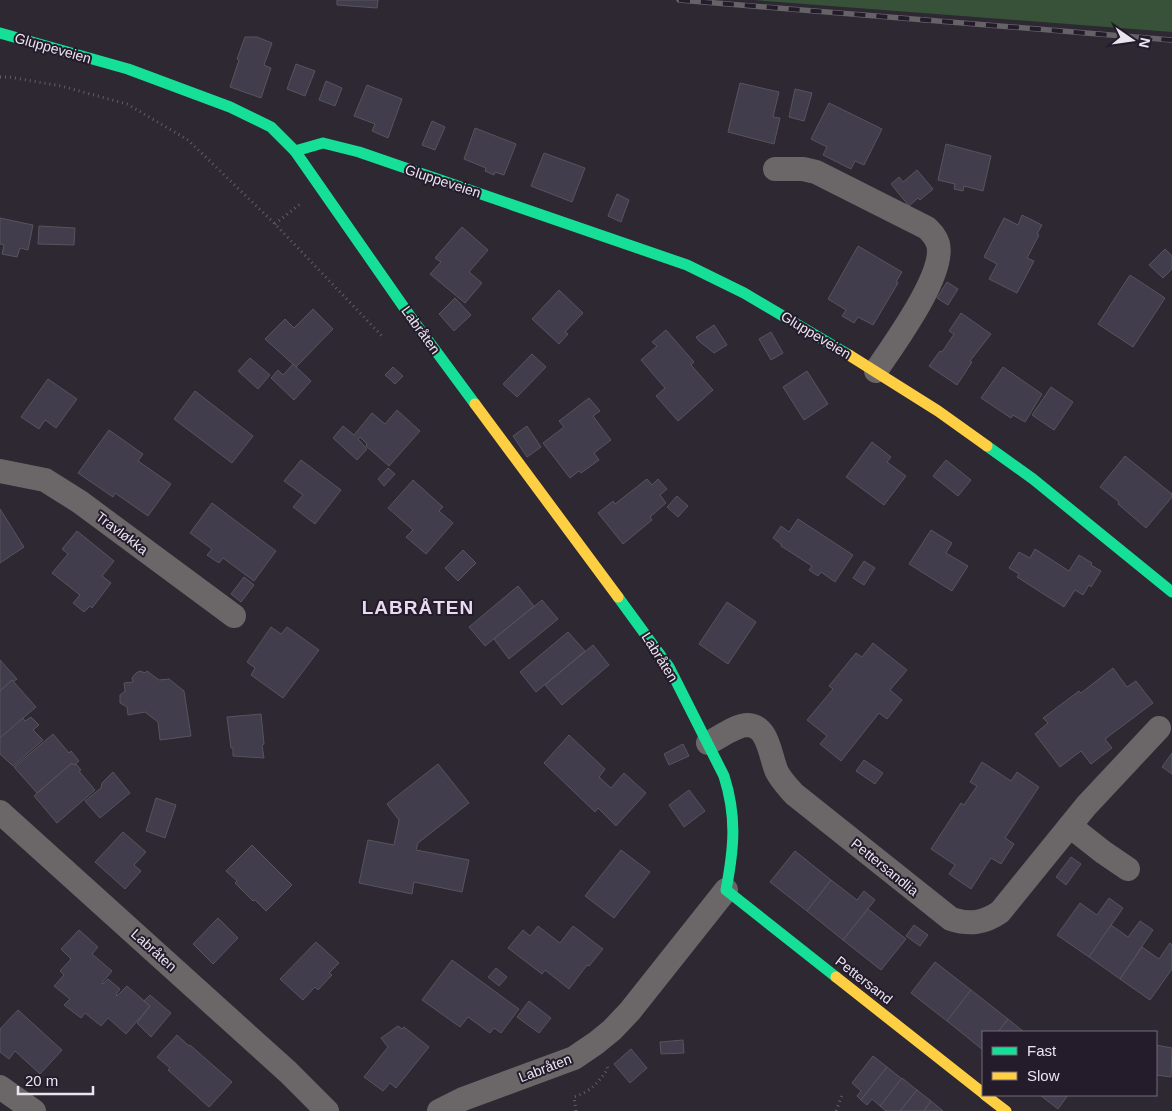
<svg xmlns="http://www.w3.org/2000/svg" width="1172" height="1111" viewBox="0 0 1172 1111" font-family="Arial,sans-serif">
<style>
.green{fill:#375239}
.building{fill:#413d4d;stroke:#57545d}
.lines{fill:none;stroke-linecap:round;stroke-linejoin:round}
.path{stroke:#645f65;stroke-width:3;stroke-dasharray:1 4;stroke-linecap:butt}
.street{stroke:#6b6769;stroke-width:24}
.fast{stroke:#16e098;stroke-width:11}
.slow{stroke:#ffcf43;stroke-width:11}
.rail-casing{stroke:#656268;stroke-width:5.5}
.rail{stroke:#241b2b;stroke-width:4;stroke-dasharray:11;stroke-linecap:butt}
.labels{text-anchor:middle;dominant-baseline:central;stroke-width:4;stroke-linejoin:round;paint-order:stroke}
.street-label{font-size:14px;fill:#ebe4f0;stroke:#241b2b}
.district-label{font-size:19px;font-weight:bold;letter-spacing:1px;fill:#e7daf1;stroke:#241b2b}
</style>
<rect width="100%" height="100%" fill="#2d2832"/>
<polygon class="green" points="753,0 1172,0 1172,32"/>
<g class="building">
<polygon points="337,0 378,0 377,8 337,5"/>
<polygon points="245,37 257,37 272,43 264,65 271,68 261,98 230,87 239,60 237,59"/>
<polygon points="296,64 315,71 305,96 287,89"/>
<polygon points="326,81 342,88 335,106 319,100"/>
<polygon points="740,83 779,92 773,117 780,118 774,144 728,132"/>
<polygon points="367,85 402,99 388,138 372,131 375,124 354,116"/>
<polygon points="795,89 812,93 804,121 789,117"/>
<polygon points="829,103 882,129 864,165 855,161 851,169 823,155 827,147 811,139"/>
<polygon points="432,121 445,127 435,150 422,145"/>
<polygon points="475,128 516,144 504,175 495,172 494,175 485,171 486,168 464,159"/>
<polygon points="946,144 991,156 983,191 964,186 963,191 954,189 955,184 938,180"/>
<polygon points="544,153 585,168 572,202 531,186"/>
<polygon points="917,170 933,189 920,200 918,198 909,206 891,184 899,177 903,182"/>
<polygon points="617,194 629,200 621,222 608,216"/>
<polygon points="1022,215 1042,225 1037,234 1039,235 1027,258 1034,261 1017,293 989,279 997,264 984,257 1004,218 1018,225"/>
<polygon points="0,218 33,225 28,250 20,248 17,257 2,254 4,245 0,244"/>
<polygon points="39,226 75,228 74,245 38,244"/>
<polygon points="462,227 488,250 469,272 482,283 465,303 430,274 441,262 435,258"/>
<polygon points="858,246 902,272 896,282 898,283 873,325 858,317 854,323 842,316 846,310 828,299"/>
<polygon points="1165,249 1172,256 1172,269 1163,278 1149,265"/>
<polygon points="1130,275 1165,298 1133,347 1098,324"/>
<polygon points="947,282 958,289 948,305 937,298"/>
<polygon points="559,290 583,313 565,332 568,334 559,344 532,319"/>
<polygon points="455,298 471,315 454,331 439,314"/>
<polygon points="313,309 333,329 296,367 265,339 285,319 294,328"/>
<polygon points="961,313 991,334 970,361 972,362 957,385 929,366 940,351 942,352 954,334 949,331"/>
<polygon points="714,325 727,345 714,353 699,341 696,337"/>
<polygon points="666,330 694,362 691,365 713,390 678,421 656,396 665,388 641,360 657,346 652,342"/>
<polygon points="771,332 783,353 771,360 759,339"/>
<polygon points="532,354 546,367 517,397 503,384"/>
<polygon points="250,358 270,375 258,389 238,371"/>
<polygon points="293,364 311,381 294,400 271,378 278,370 283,375"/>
<polygon points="393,367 403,376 395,384 385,375"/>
<polygon points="1003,367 1042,394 1025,422 1013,415 1011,418 981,398"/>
<polygon points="807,371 828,404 804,420 783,387"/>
<polygon points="48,379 77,399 56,428 45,420 39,429 21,417"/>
<polygon points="1051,387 1073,402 1054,430 1032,415"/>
<polygon points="195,391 253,436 232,463 174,419"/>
<polygon points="589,398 600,411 593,416 611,440 594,453 599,460 581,473 579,471 570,478 543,443 564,427 559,421"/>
<polygon points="397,410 420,431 389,466 366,446 367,444 360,437 358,439 367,449 357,460 333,438 343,426 354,435 372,413 385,424"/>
<polygon points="527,426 541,447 527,457 513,436"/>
<polygon points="109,430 143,454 138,461 171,484 148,516 115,493 113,497 78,473"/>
<polygon points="872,442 891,457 887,462 906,476 884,505 846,477"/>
<polygon points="1125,456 1172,494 1172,497 1146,528 1118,504 1119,502 1100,487"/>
<polygon points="301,460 341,490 315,524 293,507 303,495 284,481"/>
<polygon points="946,460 971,480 958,496 933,476"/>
<polygon points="388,468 395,474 384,486 378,479"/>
<polygon points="647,479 652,485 658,479 667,489 660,495 666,503 650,517 652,520 623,544 598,513 613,501 615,504"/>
<polygon points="413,480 443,507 439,511 453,523 426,554 406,537 413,530 388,508"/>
<polygon points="677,496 688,506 678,517 667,507"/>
<polygon points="212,503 276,551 254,581 223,558 219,563 207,555 212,549 190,533"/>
<polygon points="0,509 24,547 0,563"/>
<polygon points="798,519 853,555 835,582 821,572 818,576 809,570 812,566 781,546 781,544 773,538 781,526 789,532"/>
<polygon points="931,530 952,543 946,553 968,566 952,591 909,564"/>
<polygon points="77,531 114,561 102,576 111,583 92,608 90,606 84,612 73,603 80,595 52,573 68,554 62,549"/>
<polygon points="1035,549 1069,571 1079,555 1092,563 1091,565 1101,571 1091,587 1089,585 1083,595 1075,590 1064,607 1017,577 1019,574 1009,568 1019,552 1030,558"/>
<polygon points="463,550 476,563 458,581 445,568"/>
<polygon points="864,561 875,568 864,585 853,578"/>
<polygon points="244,577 254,585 241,602 231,594"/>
<polygon points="518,586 534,606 485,646 469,627"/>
<polygon points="542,600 558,619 509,659 494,639"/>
<polygon points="727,602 756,622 728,664 699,644"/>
<polygon points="271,627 281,634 287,627 319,650 283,698 251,675 255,668 247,662"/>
<polygon points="568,632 585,651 536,692 520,672"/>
<polygon points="873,643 907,670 890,690 902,700 887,719 879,713 841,761 820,744 827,736 807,720 833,689 829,686 856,653 862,657"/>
<polygon points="593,645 609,665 562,705 545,685"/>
<polygon points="0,660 17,679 13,682 12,680 0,691"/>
<polygon points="1113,668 1127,687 1136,681 1153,703 1105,739 1112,748 1091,764 1081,751 1060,767 1035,734 1048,723 1043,718 1079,691 1081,693"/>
<polygon points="140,671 145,673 147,671 159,680 169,679 184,691 191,736 160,740 158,722 145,712 128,715 127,707 120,703 120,695 125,691 124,683 133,682 132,678 136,673"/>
<polygon points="12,680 36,707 0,738 0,691"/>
<polygon points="261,714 264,744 262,745 264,758 233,756 233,748 231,748 227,717"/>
<polygon points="31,717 39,725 33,730 43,740 13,766 0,754 0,738 23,718 25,721"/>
<polygon points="53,734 69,753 71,751 79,761 74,765 72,763 37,793 14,767"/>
<polygon points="569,735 605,769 599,777 611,788 624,773 646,793 616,826 598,808 595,812 544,763"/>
<polygon points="683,744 689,756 669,765 664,754"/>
<polygon points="1172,753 1172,774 1162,767"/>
<polygon points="864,760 883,773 875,784 856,771"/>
<polygon points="982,762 1011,781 1017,772 1039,787 1005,838 1014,844 1001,864 991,858 971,889 949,874 955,865 931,849 961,803 964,805 977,786 970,782"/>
<polygon points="72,763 74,765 76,764 81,770 79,771 95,790 57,823 34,796"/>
<polygon points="438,764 469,803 418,843 416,850 469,860 462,892 414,882 412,894 359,883 368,840 394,845 399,820 387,804"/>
<polygon points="113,772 130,793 100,818 85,801 101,788 102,783"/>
<polygon points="689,790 705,811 684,827 669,805"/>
<polygon points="156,798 176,805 165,838 146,831"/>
<polygon points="123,832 146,852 134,865 141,871 125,889 95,862"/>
<polygon points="252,845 292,885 266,911 255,900 253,901 235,883 237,881 226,871"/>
<polygon points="621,850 650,872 614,918 585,896"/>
<polygon points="795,851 831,880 807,911 770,882"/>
<polygon points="1071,857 1081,864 1066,885 1056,877"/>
<polygon points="831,880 857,900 864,891 875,900 843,940 807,911"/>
<polygon points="1109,898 1123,908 1089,957 1057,935 1080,903 1097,915"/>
<polygon points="868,909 906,939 881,970 843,940"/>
<polygon points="218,918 238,938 213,964 193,944"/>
<polygon points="1140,921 1153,930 1120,979 1089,957 1111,925 1128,937"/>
<polygon points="914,925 928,935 920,946 906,936"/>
<polygon points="538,926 560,943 573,926 603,949 589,966 587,965 569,989 545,970 542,974 508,948 523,930 530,936"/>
<polygon points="79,930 98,947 92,954 112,971 102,983 103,984 108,979 120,989 116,995 117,996 127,986 150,1006 126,1034 108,1018 101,1026 85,1013 81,1018 64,1005 70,999 54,986 64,975 60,971 71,959 61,949"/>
<polygon points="316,942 339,963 329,973 332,975 318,990 315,987 303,1000 280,979"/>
<polygon points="1170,943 1172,945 1172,969 1150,1000 1120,979 1142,947 1159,959"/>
<polygon points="452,960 519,1009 501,1033 494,1028 490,1033 468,1017 460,1027 422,1000"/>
<polygon points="935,962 971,990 947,1021 911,993"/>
<polygon points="496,968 507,977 499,986 488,977"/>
<polygon points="971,990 1008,1019 998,1032 983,1032 983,1050 947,1021"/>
<polygon points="150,995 171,1013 151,1037 137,1023 150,1006 144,1001"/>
<polygon points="529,1001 551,1018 539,1033 517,1017"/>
<polygon points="18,1010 62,1050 40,1074 15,1051 9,1059 0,1052 0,1029"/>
<polygon points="1008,1019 1024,1032 998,1032"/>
<polygon points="398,1026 402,1029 404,1027 429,1047 396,1088 390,1083 383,1091 364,1077 388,1047 381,1038"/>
<polygon points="177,1035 189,1046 190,1045 232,1082 209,1107 168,1070 170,1068 157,1057"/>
<polygon points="683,1040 684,1053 661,1054 660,1042"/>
<polygon points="1156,1045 1172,1048 1171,1077 1156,1075"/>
<polygon points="631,1049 647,1068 630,1083 614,1064"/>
<polygon points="873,1056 887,1067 861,1100 857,1096 861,1091 852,1083"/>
<polygon points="887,1067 902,1079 880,1106 872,1099 867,1105 861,1100"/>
<polygon points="902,1078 917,1090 900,1111 886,1111 880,1106"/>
<polygon points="917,1090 931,1101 924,1111 900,1111"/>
<polygon points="1040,1095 1068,1095 1058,1109"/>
<polygon points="931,1101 943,1111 924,1111"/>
</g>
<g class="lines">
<g class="path">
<polyline points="0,77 9,77 61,86 127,104 188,140 275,224 382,336"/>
<polyline points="275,224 300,204"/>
<path d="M576,1111l-2,-14c18,-6 23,-14 34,-28l-2,-4"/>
<polyline points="836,1111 843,1093"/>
</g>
<g class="street">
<path d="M775,169h28l13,3 111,56c5,5 9,9 11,16 8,30 -45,101 -62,127"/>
<polyline points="0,471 45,480 80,502 234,616"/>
<path d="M708,743c11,-5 27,-18 40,-18 21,1 22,32 29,47 4,8 11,15 17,22l157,125c19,6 33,4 49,-7l86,-106 73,-78"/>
<polyline points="0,812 288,1072 327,1111"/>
<polyline points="1070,826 1103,852 1128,869"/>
<polyline points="0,1087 34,1111"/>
<polyline points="439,1111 463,1099 574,1058 596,1043 612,1030 630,1011 726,890"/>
</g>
<g class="fast">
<polyline points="0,33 128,69 230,107 271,127 295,151 410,316 475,404"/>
<polyline points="295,151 323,143 359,152 687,265 744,293 849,355"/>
<polyline points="987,446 1033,479 1172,592"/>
<path d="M618,597l51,70 55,109c13,41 10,72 2,114l110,87"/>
</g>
<g class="slow">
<polyline points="849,355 938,411 987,446"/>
<polyline points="475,404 618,597"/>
<polyline points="836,977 983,1093"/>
<polyline points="985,1095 1006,1111"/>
</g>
<defs>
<polyline id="rail" points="679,0 1172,40"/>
</defs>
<use href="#rail" class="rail-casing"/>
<use href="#rail" class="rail"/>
</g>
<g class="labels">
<g class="street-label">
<text transform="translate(53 48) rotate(16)">Gluppeveien</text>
<text transform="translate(443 181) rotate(18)">Gluppeveien</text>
<text transform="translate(421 330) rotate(54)">Labråten</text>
<text transform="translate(816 335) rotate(31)">Gluppeveien</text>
<text transform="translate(122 533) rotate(37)">Travløkka</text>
<text transform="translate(660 657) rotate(58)">Labråten</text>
<text transform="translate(885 867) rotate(39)">Pettersandlia</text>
<text transform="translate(154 950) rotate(42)">Labråten</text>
<text transform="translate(864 980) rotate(38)">Pettersand</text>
<text transform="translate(545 1068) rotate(-21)">Labråten</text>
</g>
<g class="district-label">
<text x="418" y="607">LABRÅTEN</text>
</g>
</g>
<rect x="982" y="1031" width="175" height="65" fill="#241b2b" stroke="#746b7a"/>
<rect x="992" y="1047" width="25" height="8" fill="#16e098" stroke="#746b7a"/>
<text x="1027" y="1056" font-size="15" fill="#ebe4f0">Fast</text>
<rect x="992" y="1072" width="25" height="8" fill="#ffcf43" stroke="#746b7a"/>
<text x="1027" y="1081" font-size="15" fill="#ebe4f0">Slow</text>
<g transform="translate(1132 40) rotate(103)" stroke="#241b2b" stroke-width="4" paint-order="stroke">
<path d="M0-4L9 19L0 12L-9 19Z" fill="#ebe4f0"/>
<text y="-8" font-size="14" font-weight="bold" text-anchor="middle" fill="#ebe4f0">N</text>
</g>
<path d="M18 1086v8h75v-8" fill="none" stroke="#ebe4f0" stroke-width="2.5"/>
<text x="25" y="1086" font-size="15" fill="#ebe4f0" stroke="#241b2b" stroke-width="4" paint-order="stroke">20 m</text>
</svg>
